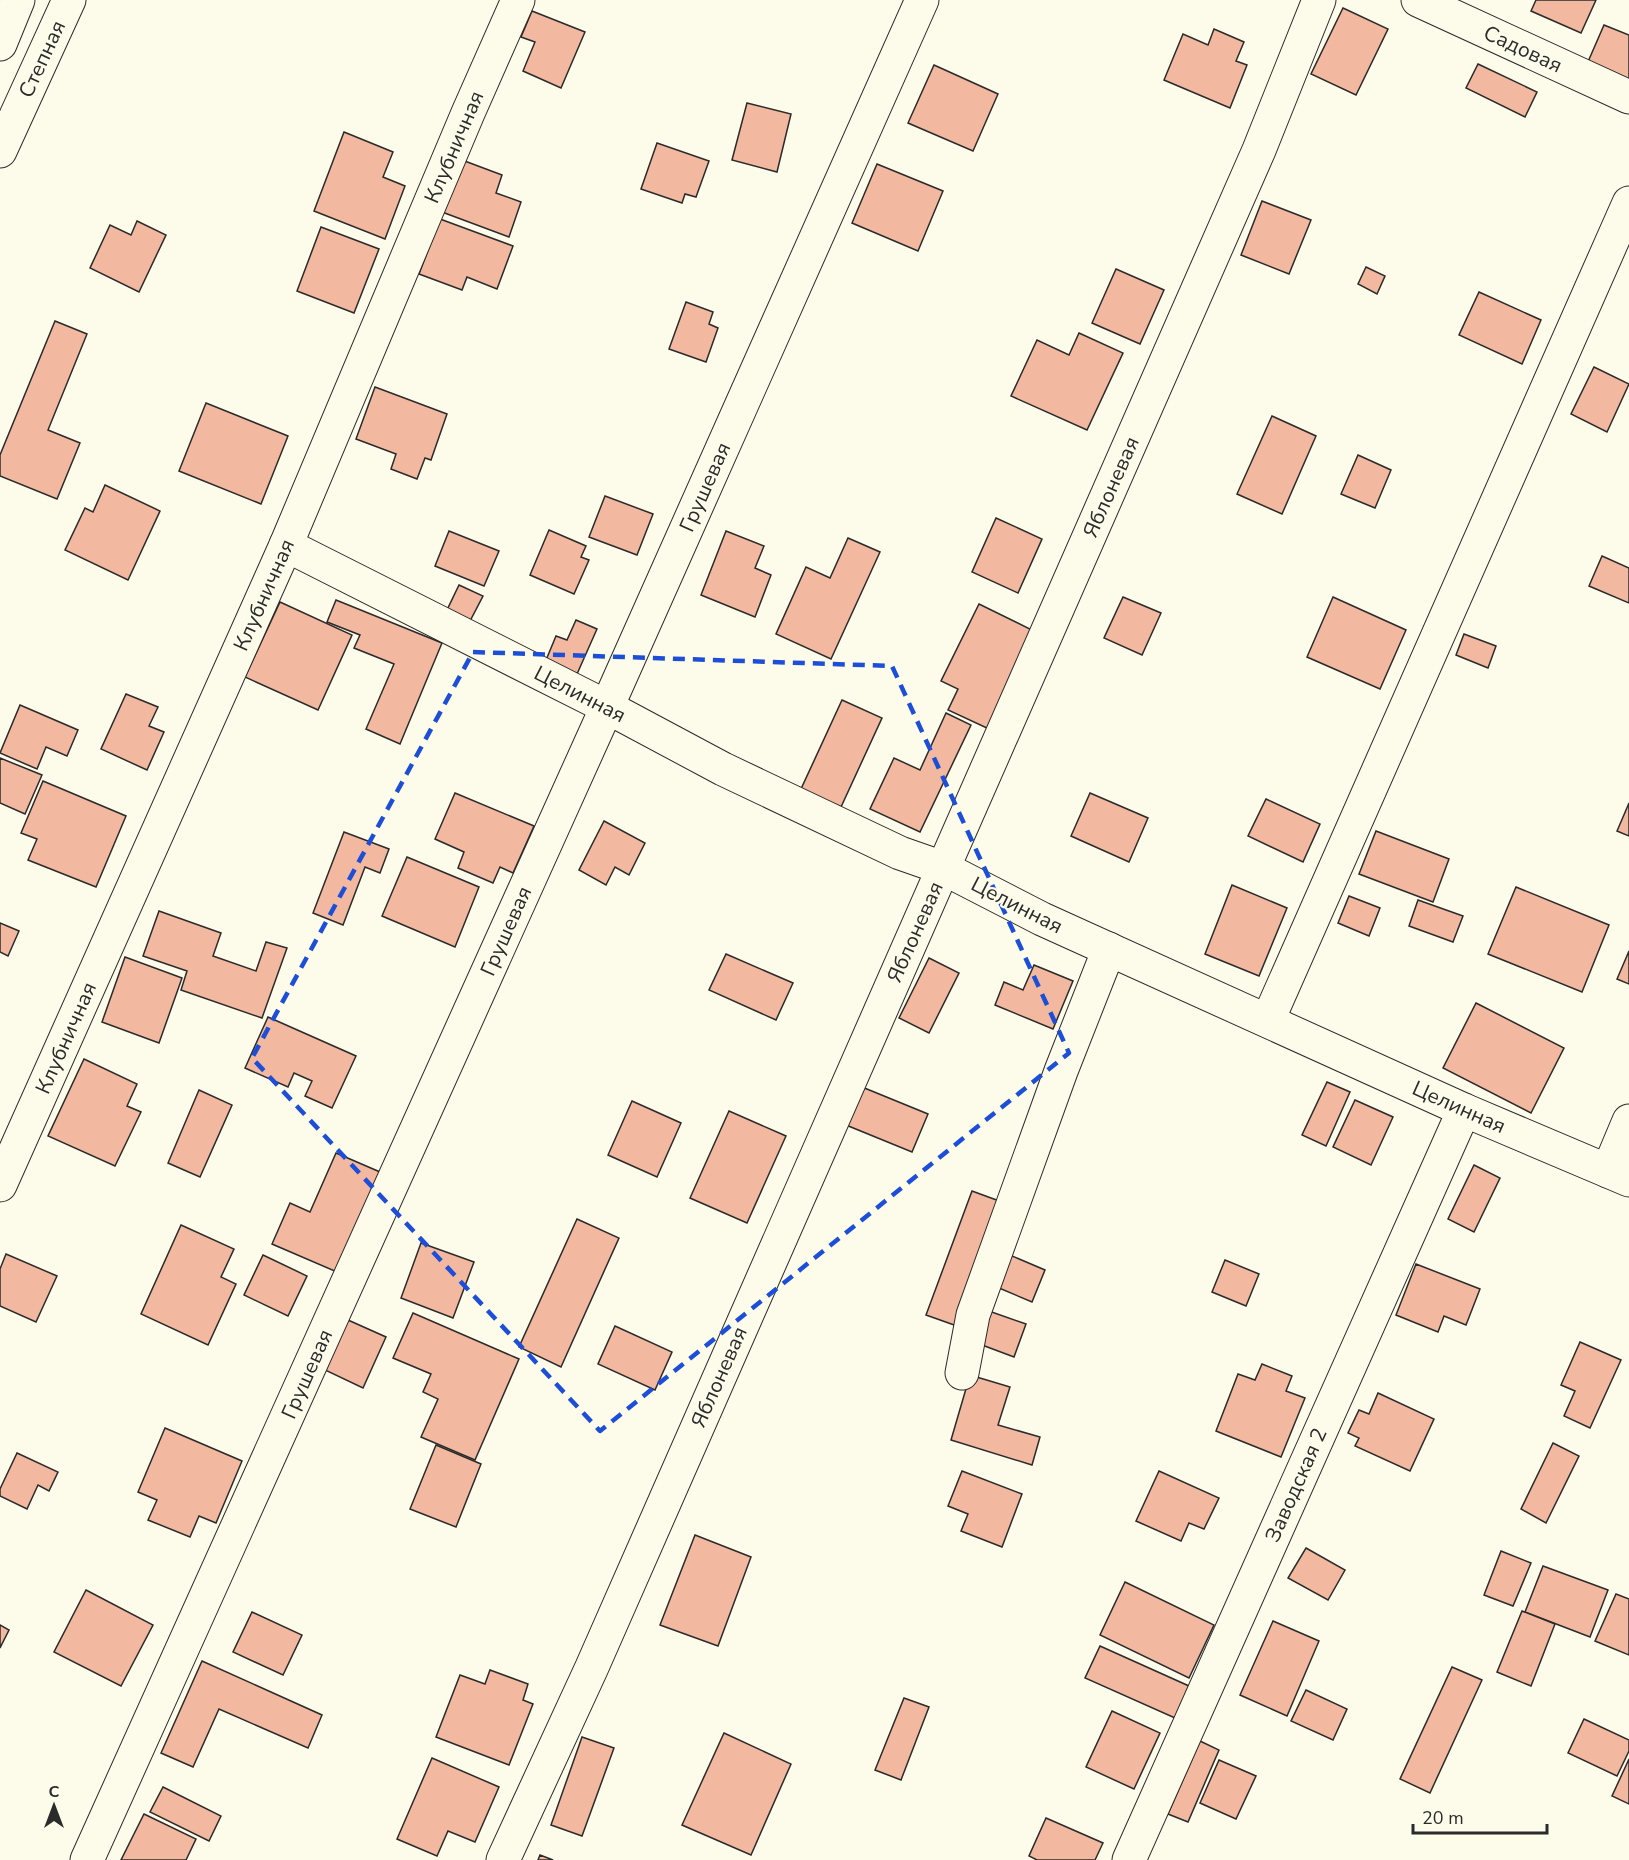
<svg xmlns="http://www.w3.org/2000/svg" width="1629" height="1860" viewBox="0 0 1629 1860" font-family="'Nunito Sans',sans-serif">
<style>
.building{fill:#f2b8a0;stroke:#2b2b2b;stroke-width:1.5}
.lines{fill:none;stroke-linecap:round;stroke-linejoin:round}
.minor-casing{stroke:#2b2b2b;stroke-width:35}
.minor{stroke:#fdfbea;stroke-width:33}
.marked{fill:none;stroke:#1d4ed8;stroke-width:4.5;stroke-dasharray:12 8;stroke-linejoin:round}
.labels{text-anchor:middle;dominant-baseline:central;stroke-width:4.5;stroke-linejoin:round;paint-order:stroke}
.street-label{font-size:21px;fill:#2b2b2b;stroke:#fdfbea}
</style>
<rect width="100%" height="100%" fill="#fdfbea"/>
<g class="building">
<polygon points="1536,0 1596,0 1581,33 1531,11"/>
<polygon points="1343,8 1388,29 1356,95 1311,74"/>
<polygon points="532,11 585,32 561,88 523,71 535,42 521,37"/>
<polygon points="1604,25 1629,35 1629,82 1587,64"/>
<polygon points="1214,29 1244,42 1236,61 1247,65 1230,108 1164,80 1183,34 1208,45"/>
<polygon points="1478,64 1537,92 1525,117 1466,88"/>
<polygon points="934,65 998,94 973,151 908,123"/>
<polygon points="747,103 791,114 777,172 732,160"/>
<polygon points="344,132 393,152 383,177 405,186 385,239 314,211"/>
<polygon points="657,143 709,161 696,197 685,194 682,203 641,189"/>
<polygon points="462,160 502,175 496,193 521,202 509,237 442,212"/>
<polygon points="877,164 943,191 918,251 852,223"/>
<polygon points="1262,201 1311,220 1289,274 1241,255"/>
<polygon points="440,219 513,246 497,289 467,277 462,290 419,274"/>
<polygon points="137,221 166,235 139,292 90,268 110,225 131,235"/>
<polygon points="321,227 379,249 354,313 297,291"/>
<polygon points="1366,267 1385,276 1377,294 1358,284"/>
<polygon points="1116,269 1164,290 1140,344 1092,323"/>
<polygon points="1479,292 1541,320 1522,364 1459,335"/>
<polygon points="686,302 713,312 709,324 718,328 706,362 669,349"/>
<polygon points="55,321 87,334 48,430 80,443 57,499 0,476 0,455"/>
<polygon points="1079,333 1123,353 1087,430 1011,396 1037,340 1069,355"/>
<polygon points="1594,367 1629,384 1607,432 1571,414"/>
<polygon points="375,387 447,414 431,460 425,458 417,479 391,469 396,454 356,439"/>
<polygon points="206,403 288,436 261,504 179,471"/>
<polygon points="1272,416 1316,436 1282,514 1237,494"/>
<polygon points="1358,455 1391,470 1375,508 1341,494"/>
<polygon points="105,485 160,511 128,580 65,550 85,508 93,512"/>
<polygon points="605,496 653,514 637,555 589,537"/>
<polygon points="996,518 1042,539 1018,593 972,572"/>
<polygon points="549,530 586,546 581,557 589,560 574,594 530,575"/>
<polygon points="449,531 499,551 484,586 435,566"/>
<polygon points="726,531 764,546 755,568 771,575 755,617 701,595"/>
<polygon points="848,538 880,552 831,659 776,634 806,567 830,578"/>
<polygon points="1602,556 1629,568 1629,603 1589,586"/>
<polygon points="459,585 483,596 470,621 447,610"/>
<polygon points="1123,597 1161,613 1142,655 1104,638"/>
<polygon points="1333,597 1406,630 1380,689 1307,657"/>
<polygon points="336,600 442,643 400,744 366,729 394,664 354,648 360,635 327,622"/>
<polygon points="280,602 352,635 318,710 245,677"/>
<polygon points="979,604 1036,632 989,729 948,710 958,689 941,681"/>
<polygon points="576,620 597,629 577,674 546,660 556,636 567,640"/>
<polygon points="1464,634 1496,646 1488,668 1456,655"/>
<polygon points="126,694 158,707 149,726 164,732 147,770 101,749"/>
<polygon points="842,700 882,718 841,807 801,789"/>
<polygon points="20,705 78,730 67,756 46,747 37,769 0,753"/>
<polygon points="946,713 971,725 920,832 870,809 894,758 920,770"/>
<polygon points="0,758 42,775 25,814 0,803"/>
<polygon points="43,781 126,816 96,887 28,860 37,839 21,833"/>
<polygon points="455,793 534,826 513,873 500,867 493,883 458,868 464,852 435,839"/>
<polygon points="1090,793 1148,818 1129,862 1071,836"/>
<polygon points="1266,799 1320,824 1303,862 1248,836"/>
<polygon points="1629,803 1629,836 1617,831"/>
<polygon points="604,821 645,843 629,875 615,867 606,885 579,870"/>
<polygon points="1376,831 1449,859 1433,902 1359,874"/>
<polygon points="344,832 389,849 380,873 365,867 343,925 313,913"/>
<polygon points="407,857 479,887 455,947 382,916"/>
<polygon points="1232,885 1287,908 1259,976 1205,954"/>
<polygon points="1516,887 1609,925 1582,992 1488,954"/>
<polygon points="1349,896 1380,908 1369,936 1338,923"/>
<polygon points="1418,900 1463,916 1453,942 1409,926"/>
<polygon points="159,911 221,933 213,956 256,971 266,942 287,948 262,1018 181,990 187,971 143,956"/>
<polygon points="0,923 19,931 8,956 0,952"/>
<polygon points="1629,951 1629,984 1617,979"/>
<polygon points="726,954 793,983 776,1020 709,990"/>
<polygon points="125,957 182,978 159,1043 102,1022"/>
<polygon points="929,958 959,973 929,1033 899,1018"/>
<polygon points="1034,965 1073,981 1053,1029 995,1005 1004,982 1023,990"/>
<polygon points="1476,1003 1564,1048 1531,1113 1443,1068"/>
<polygon points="268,1017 356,1056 332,1108 305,1096 312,1081 294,1073 288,1087 245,1068"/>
<polygon points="84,1059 137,1084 127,1106 141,1112 115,1166 48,1136"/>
<polygon points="1327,1082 1350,1092 1326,1146 1302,1135"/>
<polygon points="862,1087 928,1114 912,1152 846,1125"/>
<polygon points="199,1090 232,1105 200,1177 168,1163"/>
<polygon points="1355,1100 1393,1117 1371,1165 1333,1147"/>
<polygon points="632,1101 681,1123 657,1177 608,1155"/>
<polygon points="729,1111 786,1136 747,1223 690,1198"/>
<polygon points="336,1153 387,1175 344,1275 272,1244 290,1203 310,1212"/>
<polygon points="1474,1165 1500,1178 1474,1232 1448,1219"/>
<polygon points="972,1191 1002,1202 957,1326 926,1315"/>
<polygon points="577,1219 619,1238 561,1367 519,1347"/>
<polygon points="181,1225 234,1249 221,1277 236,1284 208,1345 141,1314"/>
<polygon points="421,1243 474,1262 453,1318 401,1298"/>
<polygon points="1005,1253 1045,1270 1032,1302 992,1285"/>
<polygon points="6,1254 57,1276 36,1322 0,1306 0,1269"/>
<polygon points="263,1255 307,1276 288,1316 244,1295"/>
<polygon points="1225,1260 1259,1274 1246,1306 1212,1292"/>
<polygon points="1416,1264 1480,1289 1466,1325 1444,1316 1438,1332 1396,1315"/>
<polygon points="986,1310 1026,1324 1014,1357 974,1342"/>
<polygon points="413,1313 519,1359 475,1460 421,1437 438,1399 423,1392 431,1374 393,1358"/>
<polygon points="348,1320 386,1337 363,1388 325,1370"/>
<polygon points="615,1326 672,1352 655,1390 598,1364"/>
<polygon points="1580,1342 1621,1360 1590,1428 1564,1416 1575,1391 1561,1385"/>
<polygon points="1262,1364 1292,1376 1286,1391 1305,1398 1281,1457 1216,1431 1238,1374 1255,1380"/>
<polygon points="970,1375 1010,1387 998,1425 1040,1437 1032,1465 951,1440"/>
<polygon points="1378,1393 1434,1419 1410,1471 1355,1446 1359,1438 1348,1433 1359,1410 1369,1414"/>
<polygon points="165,1428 242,1461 216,1523 199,1516 190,1537 148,1520 157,1500 138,1492"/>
<polygon points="1553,1443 1579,1456 1546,1523 1521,1509"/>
<polygon points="436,1445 481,1464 456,1527 410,1509"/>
<polygon points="17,1453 58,1472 49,1491 38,1485 27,1509 0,1496 0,1489"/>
<polygon points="962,1471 1022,1494 1002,1547 961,1531 968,1514 948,1506"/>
<polygon points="1159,1471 1219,1498 1204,1529 1189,1523 1181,1541 1136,1521"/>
<polygon points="695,1535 751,1557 718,1646 660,1625"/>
<polygon points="1306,1548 1345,1570 1328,1600 1288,1578"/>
<polygon points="1501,1551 1531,1563 1513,1606 1484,1595"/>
<polygon points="1543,1566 1608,1590 1590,1637 1525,1612"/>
<polygon points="1125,1582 1214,1625 1189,1678 1100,1635"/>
<polygon points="86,1590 153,1625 121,1686 54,1652"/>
<polygon points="1616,1594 1629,1599 1629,1655 1595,1641"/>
<polygon points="1522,1611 1555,1624 1531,1686 1497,1672"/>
<polygon points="252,1612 302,1635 283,1675 233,1652"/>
<polygon points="1273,1621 1319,1641 1287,1716 1240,1695"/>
<polygon points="0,1625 9,1630 0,1648"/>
<polygon points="1100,1646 1189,1686 1175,1718 1085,1678"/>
<polygon points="202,1661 322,1715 308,1748 219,1709 193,1767 161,1753"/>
<polygon points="1452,1667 1482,1680 1430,1793 1400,1779"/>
<polygon points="490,1670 528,1684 523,1700 533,1704 509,1765 436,1737 460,1675 485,1684"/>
<polygon points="1306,1690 1347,1709 1333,1740 1291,1721"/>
<polygon points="904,1698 929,1707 901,1780 875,1770"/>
<polygon points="1112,1711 1160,1733 1134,1789 1086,1767"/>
<polygon points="1584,1719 1629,1740 1629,1751 1617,1776 1568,1753"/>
<polygon points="724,1733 791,1764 751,1855 682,1825"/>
<polygon points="582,1737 614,1748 582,1836 551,1825"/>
<polygon points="1200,1741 1219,1750 1188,1822 1168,1814"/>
<polygon points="432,1758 499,1787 475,1842 448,1831 437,1856 397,1839"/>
<polygon points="1629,1759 1629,1804 1612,1796"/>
<polygon points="1219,1760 1256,1776 1236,1819 1200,1803"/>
<polygon points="163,1787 221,1816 209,1841 150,1812"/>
<polygon points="144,1814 196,1839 186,1860 121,1860"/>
<polygon points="1046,1818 1103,1843 1095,1860 1037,1860 1029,1856"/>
<polygon points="540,1855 553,1860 538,1860"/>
</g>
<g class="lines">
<defs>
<g id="minor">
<polyline points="1418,0 1629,97"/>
<polyline points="0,44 18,0"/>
<polyline points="0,151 69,0"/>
<polyline points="286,545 607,707 723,769 900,853 943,868 1042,919 1464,1110 1629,1180"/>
<polyline points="1268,1020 1629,203"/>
<polyline points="1608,1171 1629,1121"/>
<polyline points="0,1185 286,545 468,113 518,0"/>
<polyline points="962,1373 973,1315 1061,1071 1109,949"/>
<polyline points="87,1860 607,707 922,0"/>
<polyline points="503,1860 592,1667 1259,150 1319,0"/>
<polyline points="1129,1860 1464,1110"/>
</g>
</defs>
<use href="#minor" class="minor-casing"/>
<use href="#minor" class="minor"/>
</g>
<path class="marked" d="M473,652l419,14 177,387 -469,378 -348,-373z"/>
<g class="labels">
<g class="street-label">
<text transform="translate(1523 49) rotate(25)">Садовая</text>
<text transform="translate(42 59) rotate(-65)">Степная</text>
<text transform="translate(454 147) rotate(-67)">Клубничная</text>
<text transform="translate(705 487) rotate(-66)">Грушевая</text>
<text transform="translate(1111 487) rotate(-66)">Яблоневая</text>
<text transform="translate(264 595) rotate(-66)">Клубничная</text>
<text transform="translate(580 694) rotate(27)">Целинная</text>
<text transform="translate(1017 905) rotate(27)">Целинная</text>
<text transform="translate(506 931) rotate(-66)">Грушевая</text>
<text transform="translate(915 932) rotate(-66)">Яблоневая</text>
<text transform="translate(66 1038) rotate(-66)">Клубничная</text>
<text transform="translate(1459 1107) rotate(24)">Целинная</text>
<text transform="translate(307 1374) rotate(-66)">Грушевая</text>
<text transform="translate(719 1377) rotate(-66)">Яблоневая</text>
<text transform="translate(1296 1485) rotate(-66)">Заводская 2</text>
</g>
</g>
<g transform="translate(54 1806)" stroke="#fdfbea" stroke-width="4.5" paint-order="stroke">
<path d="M0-4.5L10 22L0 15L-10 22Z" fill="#2b2b2b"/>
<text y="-9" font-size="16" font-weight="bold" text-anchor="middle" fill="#2b2b2b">С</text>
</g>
<path d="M1413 1824v9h134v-9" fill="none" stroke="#2b2b2b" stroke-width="3"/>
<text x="1422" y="1824" font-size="18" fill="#2b2b2b" stroke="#fdfbea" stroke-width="4.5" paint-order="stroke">20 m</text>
</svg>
